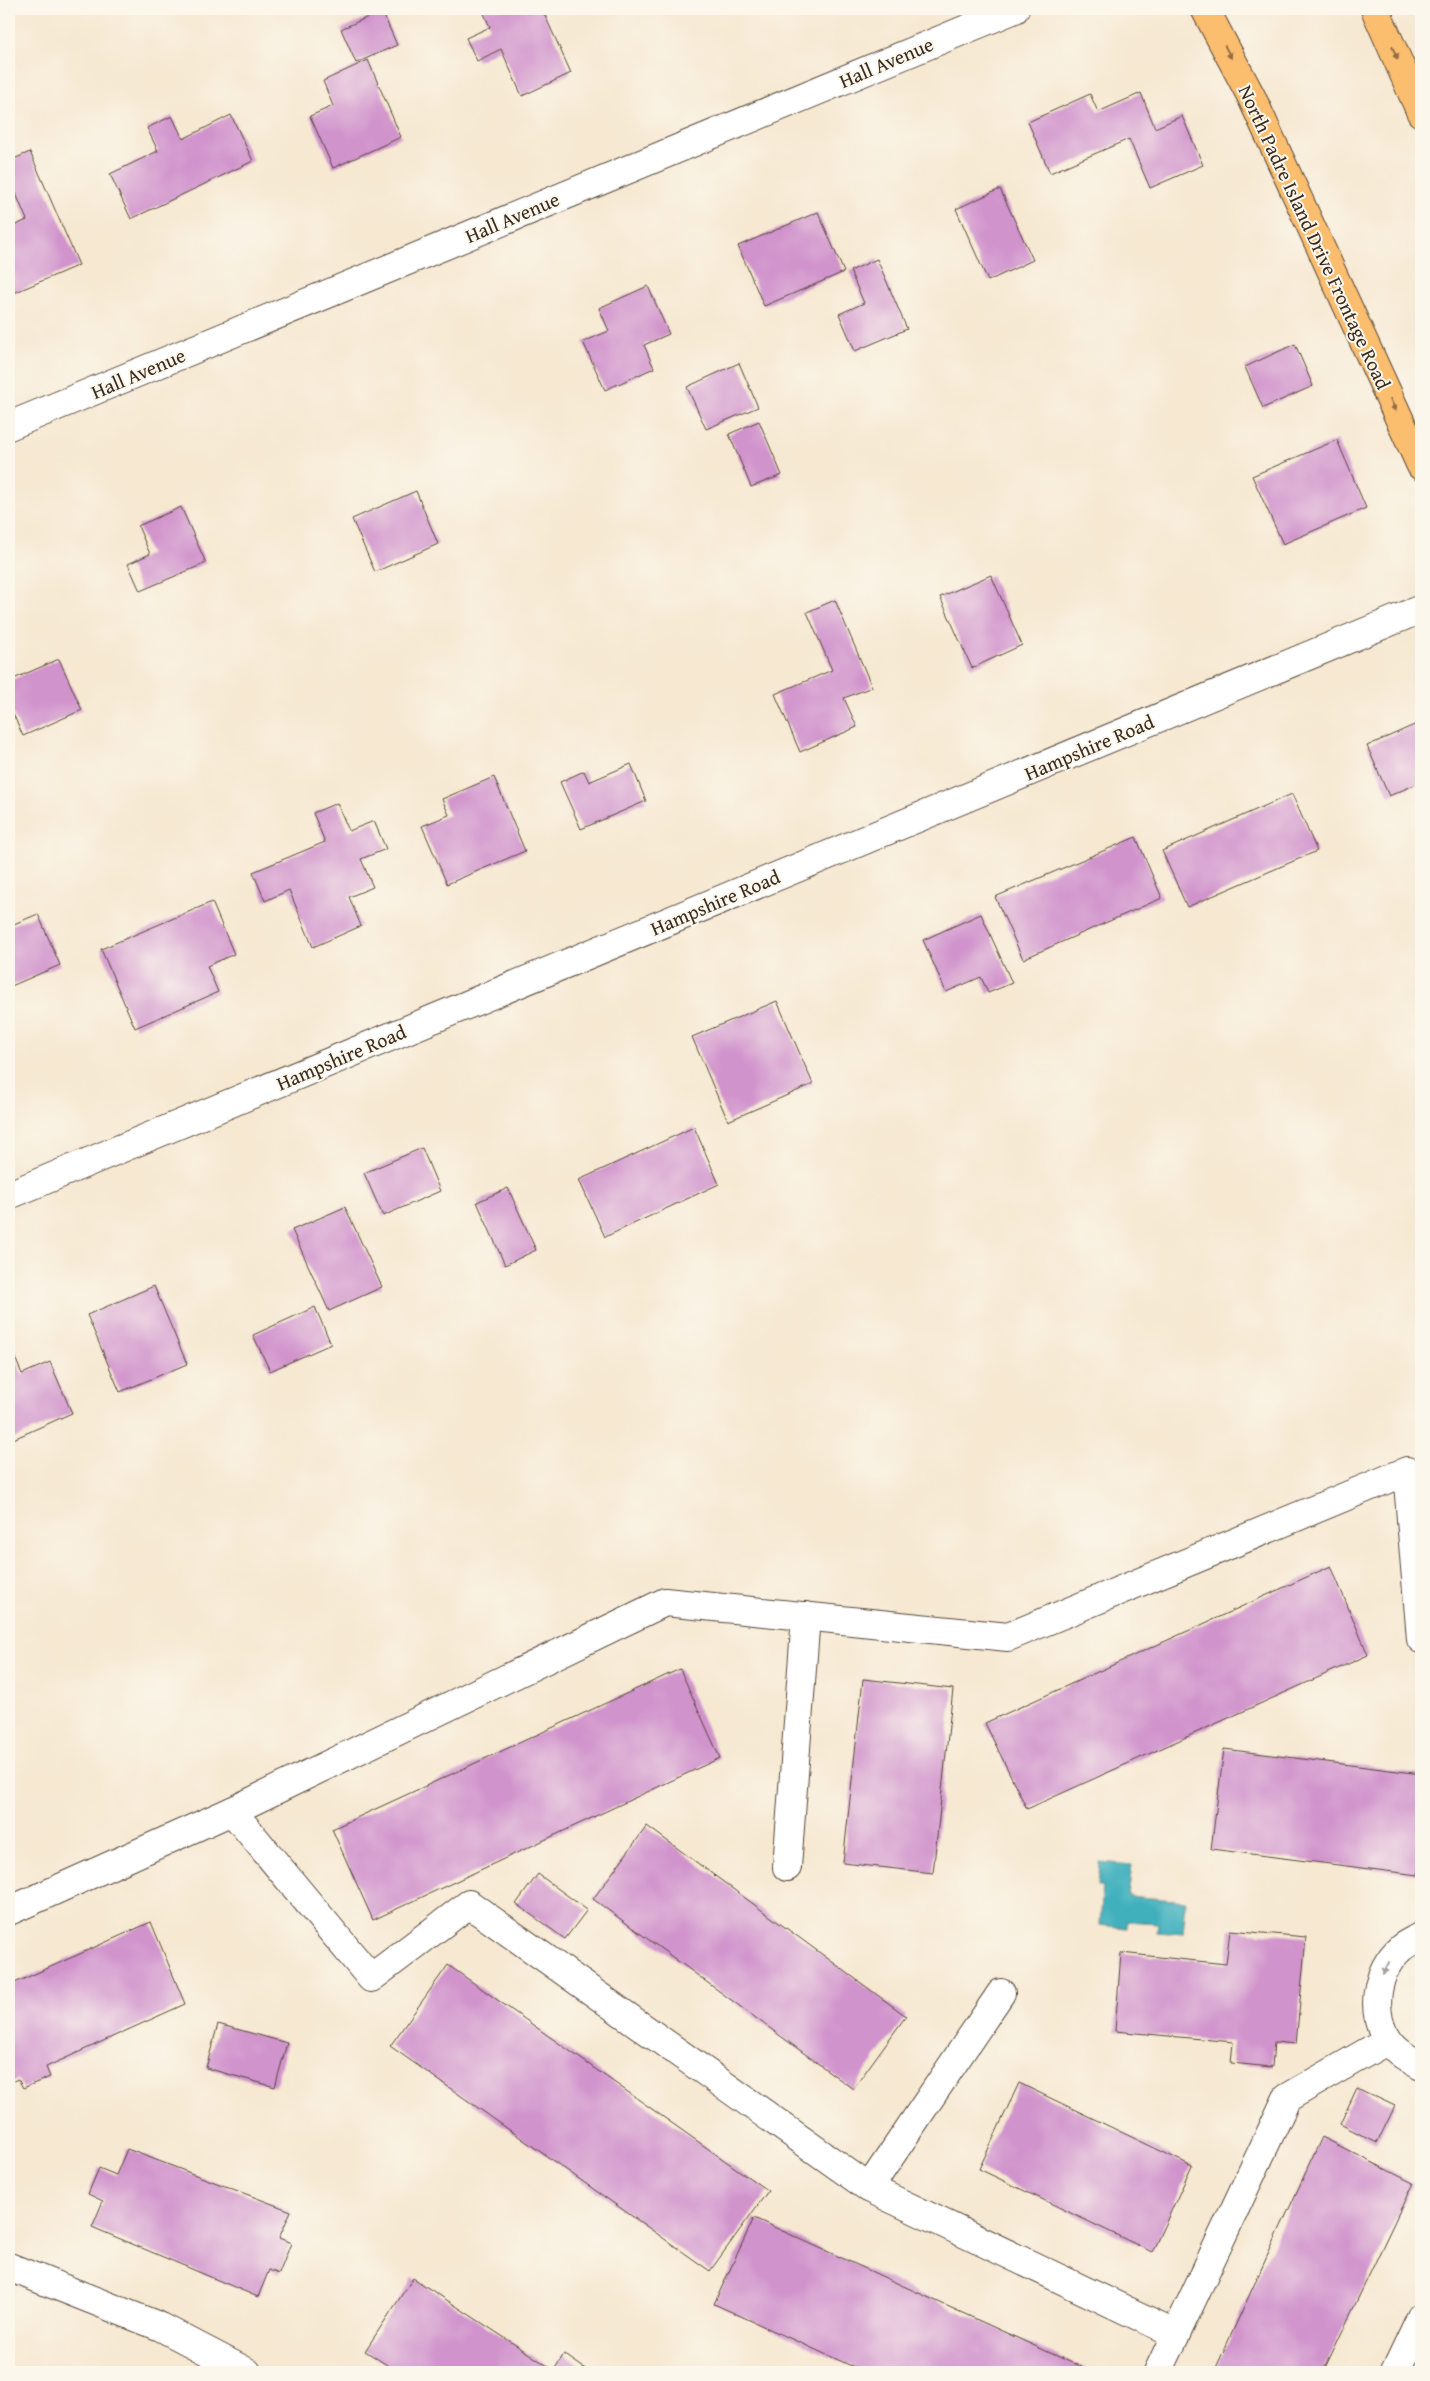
<svg xmlns="http://www.w3.org/2000/svg" width="1430" height="2381" viewBox="0 0 1430 2381" font-family="'Gentium Book Plus',serif">
<style>
.water{fill:#41b0bd;stroke:#3e6d6e}
.building{fill:#d093cc}
.lines{fill:none;stroke-linecap:round;stroke-linejoin:round}
.minor-casing{stroke:#574639;stroke-width:30}
.major-casing{stroke:#574639;stroke-width:30}
.highway-casing{stroke:#574639;stroke-width:30}
.minor{stroke:#fff;stroke-width:28}
.major{stroke:#fbbd6e;stroke-width:28}
.highway{stroke:#fbbd6e;stroke-width:28}
.oneway{fill:#916c42}
.oneway2{fill:#a79f9a}
.labels{text-anchor:middle;dominant-baseline:central;stroke-width:4;stroke-linejoin:round;paint-order:stroke}
.street-label{font-size:20px;fill:#3b2a1e;stroke:#fbf7ec}
</style>
<rect width="100%" height="100%" fill="#fbf7ec"/>
<filter id="ink" filterUnits="userSpaceOnUse"><feTurbulence type="fractalNoise" baseFrequency=".02" numOctaves="2"/><feDisplacementMap in="SourceGraphic" scale="10" xChannelSelector="R" yChannelSelector="G"/><feConvolveMatrix kernelMatrix="1 2 1 2 8 2 1 2 1" color-interpolation-filters="sRGB"/></filter>
<filter id="wash" filterUnits="userSpaceOnUse"><feTurbulence type="fractalNoise" baseFrequency=".0096" numOctaves="4" result="noise"/><feDisplacementMap in="SourceGraphic" scale="20" xChannelSelector="R" yChannelSelector="G"/><feGaussianBlur stdDeviation="1.12" result="paint"/><feColorMatrix in="noise" values="0 0 0 0 0 0 0 0 0 0 0 0 0 0 0 0 0 1.4 0 .05"/><feComposite in="paint" operator="in"/></filter>
<g filter="url(#wash)">
<rect width="100%" height="100%" fill="#f6e8d1"/>
<polygon class="water" points="1100,1862 1132,1865 1128,1896 1186,1901 1183,1934 1157,1932 1158,1923 1127,1921 1127,1928 1100,1925 1103,1886 1098,1886"/>
<g id="blocks">
<g class="building">
<polygon points="482,9 542,9 571,73 522,96 501,49 477,61 466,38 490,27"/>
<polygon points="382,11 397,45 356,63 341,29"/>
<polygon points="368,60 401,137 333,168 310,116 333,106 323,81"/>
<polygon points="1141,93 1155,128 1182,116 1203,165 1150,188 1129,139 1050,173 1028,122 1090,94 1098,112"/>
<polygon points="9,104 14,115 9,117"/>
<polygon points="231,115 253,161 131,219 110,174 158,151 147,128 172,116 183,139"/>
<polygon points="30,152 79,265 9,295 9,228 27,220 9,177 9,161"/>
<polygon points="1000,189 1033,260 988,281 956,209"/>
<polygon points="818,212 844,272 764,306 738,246"/>
<polygon points="877,259 907,329 855,351 839,314 864,303 850,271"/>
<polygon points="648,286 669,334 644,345 654,368 605,390 583,342 609,331 599,308"/>
<polygon points="1295,344 1313,386 1263,408 1245,367"/>
<polygon points="739,363 758,407 706,429 687,387"/>
<polygon points="759,421 782,475 751,487 729,434"/>
<polygon points="1337,440 1366,508 1283,544 1252,476"/>
<polygon points="416,491 438,544 375,572 352,519"/>
<polygon points="181,507 206,563 140,591 128,564 150,554 138,526"/>
<polygon points="991,575 1022,645 972,668 940,597"/>
<polygon points="835,600 872,687 844,698 857,727 800,752 775,694 832,670 807,612"/>
<polygon points="59,659 82,710 23,736 9,705 9,681"/>
<polygon points="1421,722 1421,782 1389,796 1367,746"/>
<polygon points="631,764 646,801 581,829 560,782 584,771 589,782"/>
<polygon points="494,777 525,851 447,884 422,826 449,815 442,799"/>
<polygon points="1292,794 1317,851 1187,907 1162,851"/>
<polygon points="337,803 349,831 374,821 386,849 361,859 373,887 349,897 361,926 313,947 289,890 265,901 253,872 325,842 313,813"/>
<polygon points="1136,837 1162,898 1023,959 995,897"/>
<polygon points="212,902 234,954 207,966 218,992 135,1028 101,949"/>
<polygon points="38,914 60,965 9,987 9,926"/>
<polygon points="981,914 1012,983 988,993 981,977 946,992 923,940"/>
<polygon points="777,1001 813,1084 728,1121 692,1037"/>
<polygon points="694,1127 719,1184 605,1237 579,1180"/>
<polygon points="422,1148 440,1191 383,1216 364,1173"/>
<polygon points="508,1188 536,1250 505,1265 477,1202"/>
<polygon points="345,1207 382,1287 329,1311 292,1230"/>
<polygon points="154,1286 187,1364 120,1392 87,1315"/>
<polygon points="315,1307 331,1344 270,1371 253,1335"/>
<polygon points="11,1348 22,1374 50,1362 72,1413 9,1441 9,1349"/>
<polygon points="1331,1566 1368,1655 1027,1809 985,1723"/>
<polygon points="680,1669 720,1758 373,1920 332,1829"/>
<polygon points="863,1679 953,1689 933,1873 843,1863"/>
<polygon points="1224,1749 1421,1774 1421,1850 1418,1875 1211,1849"/>
<polygon points="647,1826 906,2016 853,2089 593,1899"/>
<polygon points="538,1874 587,1910 565,1939 516,1904"/>
<polygon points="151,1922 185,2004 46,2067 50,2077 23,2088 18,2079 9,2083 9,1981 10,1985"/>
<polygon points="1230,1930 1306,1937 1296,2044 1274,2042 1272,2067 1231,2063 1233,2042 1115,2031 1121,1953 1226,1964"/>
<polygon points="448,1965 768,2191 710,2271 390,2046"/>
<polygon points="218,2024 287,2043 275,2087 206,2068"/>
<polygon points="1019,2083 1192,2166 1152,2252 979,2169"/>
<polygon points="1357,2088 1395,2106 1377,2143 1340,2124"/>
<polygon points="1322,2137 1413,2183 1323,2372 1214,2372"/>
<polygon points="127,2149 291,2211 279,2238 291,2243 279,2274 269,2270 258,2297 92,2227 103,2201 88,2194 99,2168 116,2175"/>
<polygon points="754,2218 1092,2372 865,2372 714,2304"/>
<polygon points="413,2278 554,2370 564,2354 587,2370 586,2372 398,2372 365,2351"/>
</g>
</g>
</g>
<g filter="url(#ink)">
<use href="#blocks" fill-opacity="0" stroke="#574639" stroke-width="1"/>
<g class="lines">
<defs>
<g id="minor">
<polyline points="9,426 1015,9"/>
<polyline points="9,1195 1421,609"/>
<polyline points="787,1867 806,1616"/>
<polyline points="9,1911 232,1811"/>
<path d="M1421,1936c-6,4 -14,7 -20,12 -25,22 -32,63 -13,92 8,12 21,19 33,26"/>
<polyline points="869,2188 1001,1993"/>
<polyline points="9,2267 161,2327 247,2372"/>
<polyline points="1176,2334 1287,2098 1388,2040"/>
<polyline points="1158,2372 1176,2334 869,2188 469,1904 371,1978 232,1811 665,1602 1008,1637 1407,1471 1421,1639"/>
<polyline points="1395,2372 1421,2317"/>
</g>
<polyline id="major" points="1205,9 1251,96 1421,466"/>
<polyline id="highway" points="1375,9 1421,113"/>
</defs>
<use href="#minor" class="minor-casing"/>
<use href="#major" class="major-casing"/>
<use href="#highway" class="highway-casing"/>
<use href="#minor" class="minor"/>
<use href="#major" class="major"/>
<use href="#highway" class="highway"/>
</g>
<defs><path id="oneway-solid" d="M-6-.8H1V-3.2L6.5 0L1 3.2V.8H-6Z" transform="scale(1.25)"/></defs>
<g class="oneway">
<use href="#oneway-solid" transform="translate(1228 52) rotate(62)"/>
<use href="#oneway-solid" transform="translate(1395 53) rotate(66)"/>
<use href="#oneway-solid" transform="translate(1393 405) rotate(66)"/>
</g>
<use class="oneway2" href="#oneway-solid" transform="translate(1386 1968) rotate(118)"/>
</g>
<g class="labels">
<g class="street-label">
<text transform="translate(886 62) rotate(-23)">Hall Avenue</text>
<text transform="translate(512 217) rotate(-23)">Hall Avenue</text>
<text transform="translate(1315 237) rotate(65)">North Padre Island Drive Frontage Road</text>
<text transform="translate(138 373) rotate(-23)">Hall Avenue</text>
<text transform="translate(1089 747) rotate(-23)">Hampshire Road</text>
<text transform="translate(715 902) rotate(-23)">Hampshire Road</text>
<text transform="translate(341 1057) rotate(-23)">Hampshire Road</text>
</g>
</g>
<rect width="1430" height="2381" fill="none" stroke="#fbf7ec" stroke-width="30"/>
</svg>
